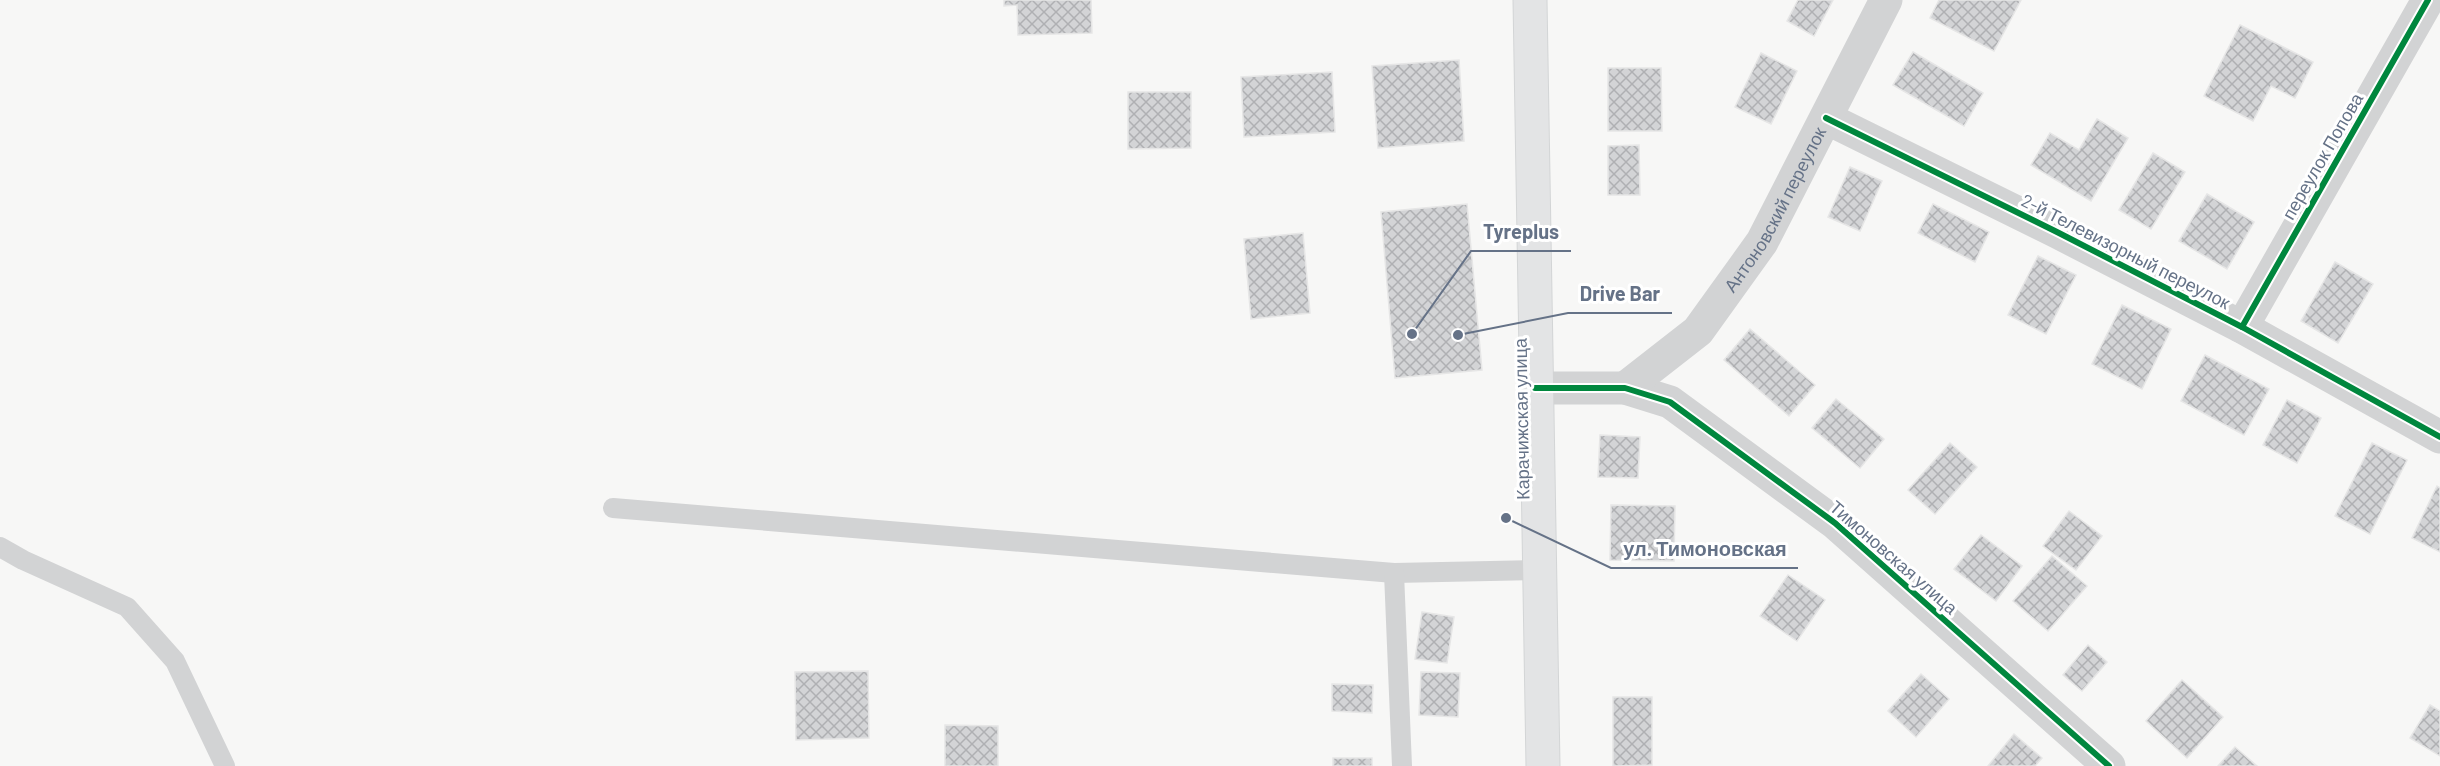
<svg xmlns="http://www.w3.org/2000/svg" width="2440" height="766" viewBox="0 0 2440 766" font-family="Barlow,sans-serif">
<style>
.building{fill:url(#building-cross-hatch);stroke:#e6e6e6;stroke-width:1.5}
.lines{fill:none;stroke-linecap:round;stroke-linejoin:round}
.secondary-casing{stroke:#d3d5d6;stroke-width:35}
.service{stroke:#d2d3d4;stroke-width:20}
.minor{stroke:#d2d3d4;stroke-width:33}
.secondary{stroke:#e3e4e5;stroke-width:33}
.cycleway-casing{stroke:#fff;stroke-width:10}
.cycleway{stroke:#00873e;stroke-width:6}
.labels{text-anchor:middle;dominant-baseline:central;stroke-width:6;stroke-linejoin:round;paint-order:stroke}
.street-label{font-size:18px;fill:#657287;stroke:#fff}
.leader{fill:none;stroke:#657287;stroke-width:2}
.callout-dot{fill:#657287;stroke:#fff;stroke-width:2}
.callout-label{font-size:20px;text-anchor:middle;font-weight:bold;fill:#657287;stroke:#fff;stroke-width:6;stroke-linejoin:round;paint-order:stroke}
</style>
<defs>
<pattern id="building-cross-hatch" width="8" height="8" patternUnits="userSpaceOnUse" patternTransform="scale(1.5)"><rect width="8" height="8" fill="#d3d4d6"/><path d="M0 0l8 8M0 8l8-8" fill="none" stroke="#afb0b3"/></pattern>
</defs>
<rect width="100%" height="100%" fill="#f7f7f6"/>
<g class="building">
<polygon points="1004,0 1091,0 1092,33 1018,35 1017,5 1004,6"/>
<polygon points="1798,0 1833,0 1814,36 1787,21"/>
<polygon points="1939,0 2021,0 1994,51 1930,18"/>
<polygon points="2240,25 2313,62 2295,98 2271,86 2253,121 2204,96"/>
<polygon points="1913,52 1983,93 1964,126 1893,85"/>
<polygon points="1761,53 1797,71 1771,124 1735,107"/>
<polygon points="1459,60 1464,141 1378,148 1372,66"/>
<polygon points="1608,68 1661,68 1662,131 1608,131"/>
<polygon points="1332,72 1335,132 1244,137 1241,77"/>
<polygon points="1128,92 1191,92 1191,148 1128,149"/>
<polygon points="2097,119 2128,138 2091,201 2031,165 2050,133 2079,150"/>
<polygon points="1639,145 1640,195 1608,195 1608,146"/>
<polygon points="2153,153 2185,172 2151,229 2119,210"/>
<polygon points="1850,167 1882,181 1860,231 1828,217"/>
<polygon points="2207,194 2254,222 2227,269 2179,241"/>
<polygon points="1467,204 1482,370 1395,378 1381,212"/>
<polygon points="1933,204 1989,232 1975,262 1918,233"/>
<polygon points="1303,233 1310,313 1251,319 1244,239"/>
<polygon points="2038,256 2076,275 2046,334 2008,315"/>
<polygon points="2335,262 2373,284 2338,343 2301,321"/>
<polygon points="2122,305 2171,329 2142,389 2092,364"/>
<polygon points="1750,329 1815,385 1789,416 1724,360"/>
<polygon points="2205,355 2269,389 2244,435 2181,401"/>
<polygon points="1836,399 1884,439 1860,468 1812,428"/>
<polygon points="2287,400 2321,418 2297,463 2263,445"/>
<polygon points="1600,435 1640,437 1638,478 1598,477"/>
<polygon points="1950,443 1977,467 1935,514 1908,490"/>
<polygon points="2372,443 2407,460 2370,534 2335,516"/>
<polygon points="2437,486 2440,488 2440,552 2412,538"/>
<polygon points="1611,505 1675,506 1674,561 1610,560"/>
<polygon points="2069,511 2102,536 2076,570 2043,546"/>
<polygon points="1981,535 2022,566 1996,601 1954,569"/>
<polygon points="2052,556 2087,586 2048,631 2013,601"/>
<polygon points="1788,575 1825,600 1797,641 1760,616"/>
<polygon points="1422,612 1454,617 1447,663 1415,659"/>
<polygon points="2088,645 2107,662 2082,691 2063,675"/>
<polygon points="868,671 869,738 796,740 795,672"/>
<polygon points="1421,672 1460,673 1458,717 1419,715"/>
<polygon points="1921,674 1949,699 1916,737 1888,711"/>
<polygon points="2182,680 2223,717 2187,758 2146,721"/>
<polygon points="1332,684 1373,685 1372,713 1332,711"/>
<polygon points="1613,697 1652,697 1652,765 1613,766"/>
<polygon points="2430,705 2440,711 2440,756 2410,738"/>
<polygon points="945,725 998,726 998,766 945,766"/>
<polygon points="2014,734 2042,758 2035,766 1988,766"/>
<polygon points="2235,747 2257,766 2218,766"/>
<rect x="1333" y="758" width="39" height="8"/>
</g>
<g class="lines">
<defs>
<polyline id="secondary" points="1530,0 1543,766"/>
</defs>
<use href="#secondary" class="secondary-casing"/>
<g class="service">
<polyline points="613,508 1394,573 1539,570"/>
<polyline points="0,547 23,560 127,607 175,661 225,766"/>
<polyline points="1394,573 1402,766"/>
</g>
<g class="minor">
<polyline points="1826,118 2057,232 2242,327 2440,437"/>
<polyline points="2242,327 2428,0"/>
<polyline points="1535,388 1625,388 1670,402 1835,523 2109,766"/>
<path id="s1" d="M1625,388l73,-57 64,-89 124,-242"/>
</g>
<use href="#secondary" class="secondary"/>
<defs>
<g id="cycleway">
<polyline points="1826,118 2057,232 2242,327 2440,437"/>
<polyline points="2242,327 2428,0"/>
<polyline points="1535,388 1625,388 1670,402 1835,523 2109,766"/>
</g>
</defs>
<use href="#cycleway" class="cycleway-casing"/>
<use href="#cycleway" class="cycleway"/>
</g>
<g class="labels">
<g class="street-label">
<text transform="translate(2322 156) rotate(-60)">переулок Попова</text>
<text stroke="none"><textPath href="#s1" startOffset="237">Антоновский переулок</textPath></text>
<text transform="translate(2126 251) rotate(27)">2-й Телевизорный переулок</text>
<text transform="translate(1521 419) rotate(-91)">Карачижская улица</text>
<text transform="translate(1894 557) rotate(41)">Тимоновская улица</text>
</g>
</g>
<path class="leader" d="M1412 334L1471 251H1571M1458 335L1568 313H1672M1506 518L1611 568H1798"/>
<g class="callout-dot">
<circle cx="1412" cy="334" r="6"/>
<circle cx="1458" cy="335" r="6"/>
<circle cx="1506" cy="518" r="6"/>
</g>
<g class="callout-label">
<text x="1521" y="239">Tyreplus</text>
<text x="1620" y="301">Drive Bar</text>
<text x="1705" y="556">ул. Тимоновская</text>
</g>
</svg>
